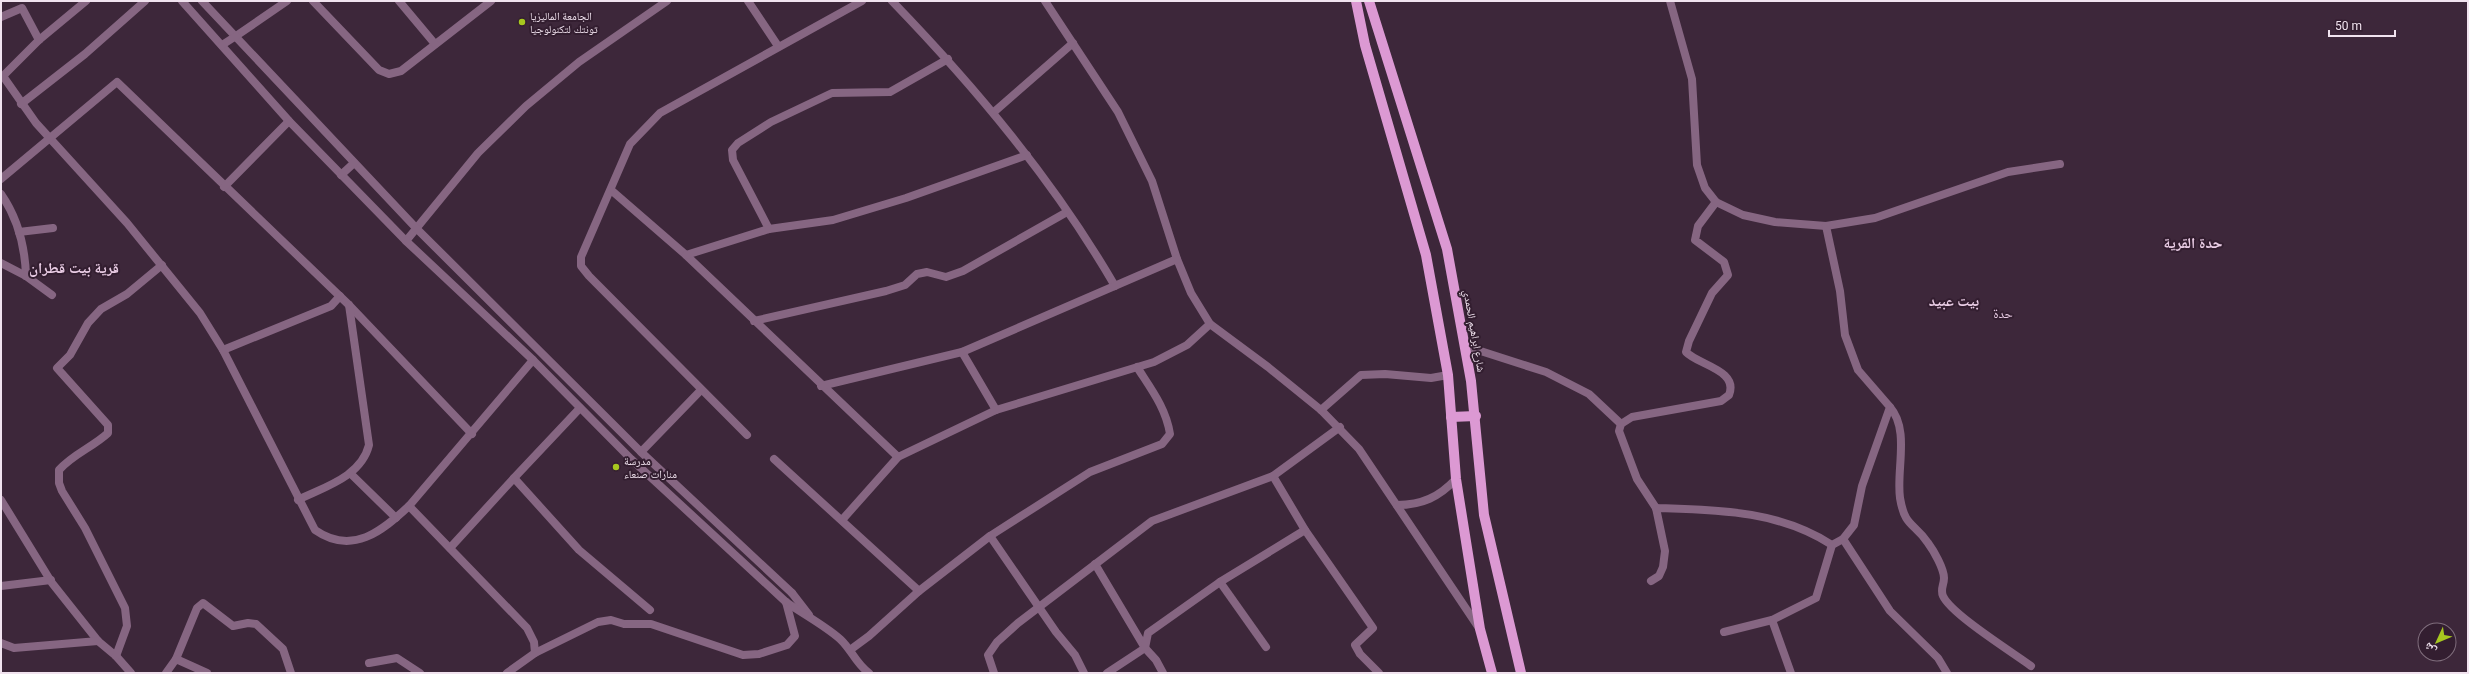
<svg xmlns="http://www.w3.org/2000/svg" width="2469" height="674" viewBox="0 0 2469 674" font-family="Roboto,'Noto Naskh Arabic',sans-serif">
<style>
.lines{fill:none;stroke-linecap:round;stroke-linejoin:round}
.minor{stroke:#866682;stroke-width:8}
.tertiary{stroke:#866682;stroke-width:8}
.primary{stroke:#dc99d3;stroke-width:10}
.poi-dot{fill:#a7c81f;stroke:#331e30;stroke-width:1.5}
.labels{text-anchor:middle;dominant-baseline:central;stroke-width:4;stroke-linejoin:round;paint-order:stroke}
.poi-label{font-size:11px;fill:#f1e3ef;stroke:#331e30;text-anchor:start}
.street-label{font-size:11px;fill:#f1e3ef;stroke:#331e30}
.quarter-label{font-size:13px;fill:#eacde5;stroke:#331e30}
.district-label{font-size:15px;font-weight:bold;fill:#eacde5;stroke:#331e30}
</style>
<rect width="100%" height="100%" fill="#3d273a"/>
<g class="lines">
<g class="minor">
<path d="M86,1l-47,39 -36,36 33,47 91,100 73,90 23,37 92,180c37,26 67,1 94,-24l124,-146"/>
<polyline points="313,1 379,70 389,74 401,71 491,1"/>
<polyline points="399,1 435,44"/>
<polyline points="748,1 778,46"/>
<path d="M892,1c84,87 162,180 223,285"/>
<polyline points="1045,1 1118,112 1152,181 1177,259 1191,293 1210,324 1268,367 1321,410 1359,449 1479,628"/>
<polyline points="1670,1 1692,79 1697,165 1705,188 1716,202 1743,215 1775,222 1826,226 1875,218 2008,172 2060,164"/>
<polyline points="1,17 22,8 39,40"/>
<polyline points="236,36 287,1"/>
<polyline points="21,104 85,54 145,1"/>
<polyline points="994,112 1073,43"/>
<polyline points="1,179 117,82 349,305 472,434"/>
<polyline points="224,187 289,121"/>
<polyline points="611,190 686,255 898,457"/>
<path d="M1,194c16,23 24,53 25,82"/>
<polyline points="769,229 733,160 732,150 738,143 771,122 832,93 890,92 948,59"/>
<polyline points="19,232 53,228"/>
<polyline points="406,241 478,153 526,106 579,62 667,1"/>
<polyline points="686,255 769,229 833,220 906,198 1027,155"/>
<polyline points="1,263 26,276 52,295"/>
<polyline points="754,321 886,291 905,285 917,274 927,272 946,277 963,271 1067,212"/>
<polyline points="1465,346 1546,372 1589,394 1621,424"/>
<polyline points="223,350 331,306 340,296"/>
<polyline points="962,352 996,410"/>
<polyline points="821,386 962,352 1177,259"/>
<path d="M1890,407c20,23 6,63 10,91 5,30 14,24 28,45 6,8 16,26 16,35 0,7 -4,11 -1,18 8,18 69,56 88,70"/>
<polyline points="1321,410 1361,375 1385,374 1431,378 1448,375"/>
<polyline points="747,435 589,276 581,266 581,257 630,144 660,113 862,1"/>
<polyline points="641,452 701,390"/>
<polyline points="774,459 919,591"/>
<polyline points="351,474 396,518"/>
<polyline points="1273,476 1305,530 1373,628 1355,645 1360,654 1379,673"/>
<polyline points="514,478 580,408"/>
<polyline points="1,500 52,583 98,641 116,656 131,673"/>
<path d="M298,500c26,-13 63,-23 71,-55l-20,-140"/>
<path d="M1397,505c25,0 42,-8 59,-26"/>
<polyline points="409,506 527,628 534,642 535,653"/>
<path d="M1656,508c61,2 122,2 176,37"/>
<polyline points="842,520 898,457 996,410 1154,362 1187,345 1210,324"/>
<polyline points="990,536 1056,632 1075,655 1084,673"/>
<polyline points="1843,539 1890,611 1938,658 1947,673"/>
<polyline points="450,548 514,478 579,550 650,610"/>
<polyline points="1095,564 1145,648 1156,660 1163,673"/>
<path d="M1651,581l8,-5 4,-9 2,-16 -9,-43 -19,-29 -18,-48 2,-7 11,-7 89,-16 8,-6c10,-25 -31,-30 -43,-43l3,-11 23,-48 16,-18 -4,-13 -29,-22 3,-14 18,-24"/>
<polyline points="1220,582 1266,647"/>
<polyline points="1,586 51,580"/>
<polyline points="792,593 809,615"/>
<path d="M786,602c17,12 38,23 54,37 12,11 16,25 29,34"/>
<polyline points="1724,632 1772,620"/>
<polyline points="1,643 14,648 98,641"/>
<path d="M850,650l19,-14 50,-45 71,-55 100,-64 72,-28 8,-10c-4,-26 -19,-45 -33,-67"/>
<path d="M116,656l11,-30 -2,-18 -40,-80 -23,-37 -3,-8v-13c14,-16 34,-23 49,-37v-8l-51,-57 13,-13 18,-32 13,-14 26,-15 35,-29"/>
<polyline points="176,659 197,608 203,603 233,626 248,623 256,624 283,649 291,673"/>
<polyline points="369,663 397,658 420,673"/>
<polyline points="166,673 176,659 207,673"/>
<polyline points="507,673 535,653 598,622 611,620 624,624 651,624 743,655 759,654 787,645 795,636 786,602"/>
<polyline points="994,673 988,655 997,642 1018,623 1152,521 1273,476 1340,427"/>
<polyline points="1107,673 1145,648 1148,633 1220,582 1305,530"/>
<polyline points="1791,673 1772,620 1816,598 1832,545 1843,539 1854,525 1862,486 1890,407 1858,370 1845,335 1840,291 1826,226"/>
</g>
<g class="tertiary">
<polyline points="182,1 289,121 406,241 533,360 631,459 786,602"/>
<polyline points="202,1 417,229 641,452 792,593"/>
<polyline points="222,45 236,36"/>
<polyline points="341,175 354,163"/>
</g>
<g class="primary">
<polyline points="1356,1 1365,45 1426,255 1448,375 1456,479 1480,629 1492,673"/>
<polyline points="1369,1 1447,249 1471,381 1484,515 1521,673"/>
<polyline points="1451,417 1476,416"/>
</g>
</g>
<g class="poi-dot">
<circle cx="522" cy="22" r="4"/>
<circle cx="616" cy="467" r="4"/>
</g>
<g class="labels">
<g class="poi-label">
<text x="530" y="16">الجامعة الماليزيا<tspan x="530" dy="13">تونتك لتكنولوجيا</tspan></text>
<text x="624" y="461">مدرسة<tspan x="624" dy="13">منارات صنعاء</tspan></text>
</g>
<g class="street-label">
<text transform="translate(1474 331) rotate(80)">شارع ابراهيم الحمدي</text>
</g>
<g class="quarter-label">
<text x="2003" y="313">حدة</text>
</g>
<g class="district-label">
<text x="2193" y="243">حدة القرية</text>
<text x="74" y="268">قرية بيت قطران</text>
<text x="1954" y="301">بيت عبيد</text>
</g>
</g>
<rect width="2469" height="674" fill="none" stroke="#f1e3ef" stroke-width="4"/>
<g transform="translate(2437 642) rotate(226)"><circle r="19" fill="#331e30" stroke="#7f6d7c"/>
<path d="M0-3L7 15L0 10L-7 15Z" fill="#a7c81f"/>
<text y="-6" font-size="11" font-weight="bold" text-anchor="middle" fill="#f1e3ef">ش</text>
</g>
<path d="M2329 30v6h66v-6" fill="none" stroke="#f1e3ef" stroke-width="2"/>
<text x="2335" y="30" font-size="12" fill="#f1e3ef" stroke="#331e30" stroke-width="3" paint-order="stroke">50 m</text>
</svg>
